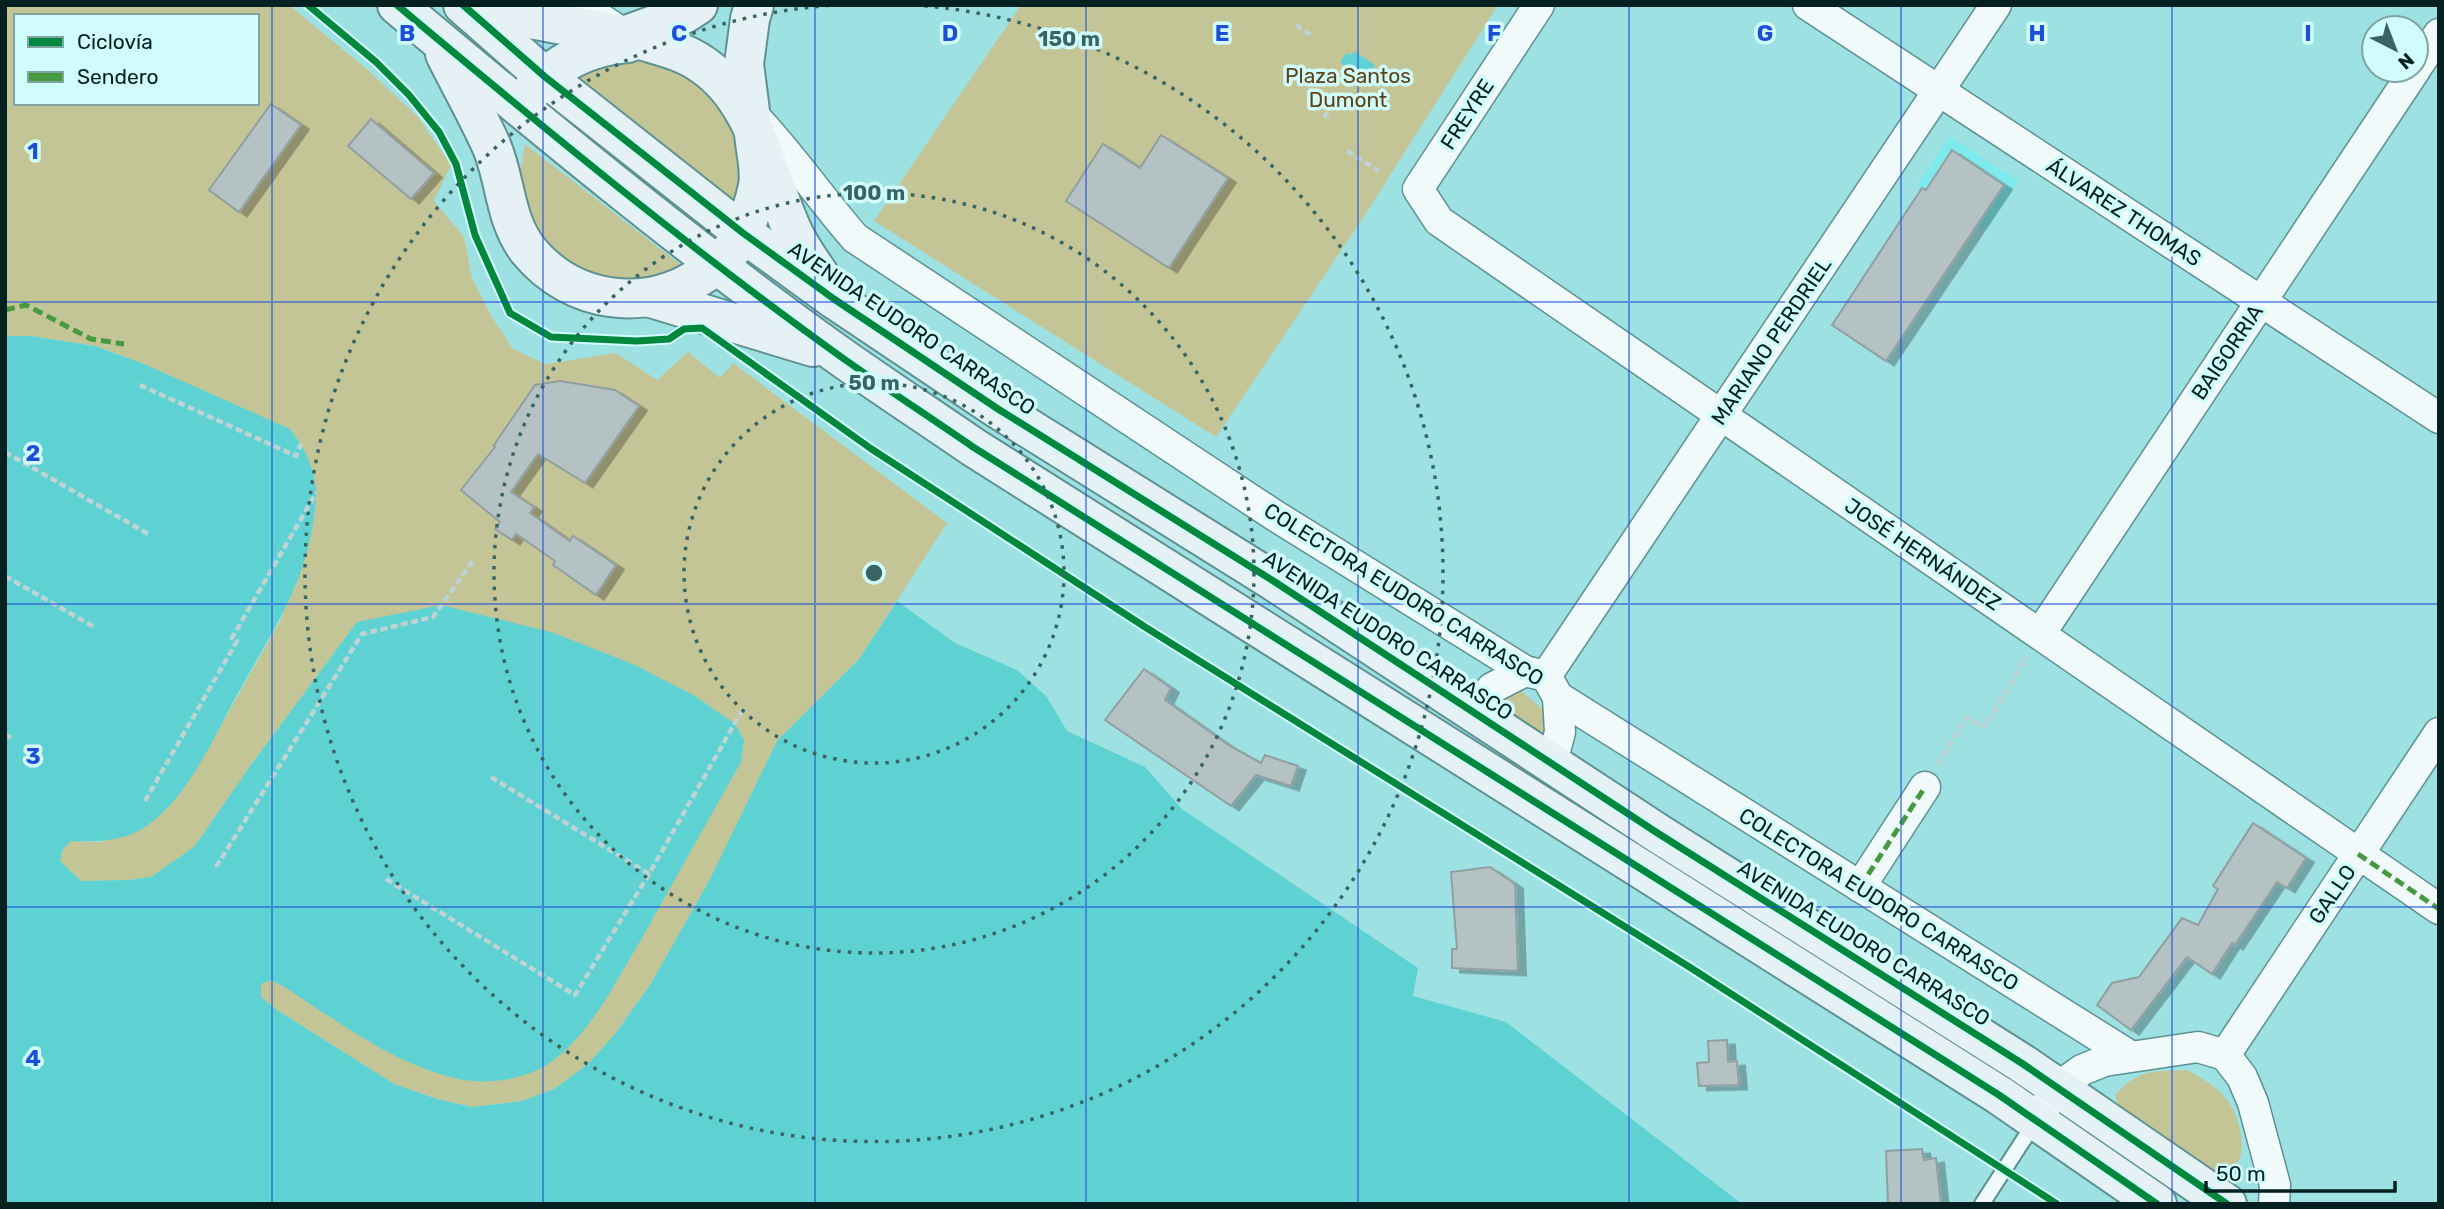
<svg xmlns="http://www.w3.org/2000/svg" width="2444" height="1209" viewBox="0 0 2444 1209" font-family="Rubik,sans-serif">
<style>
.built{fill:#7feaeb}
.green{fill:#c4c597;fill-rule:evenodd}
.water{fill:#5ed2d3}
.building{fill:#b5c2c3;stroke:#919fa1;stroke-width:2;filter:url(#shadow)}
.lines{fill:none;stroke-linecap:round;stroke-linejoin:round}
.lane-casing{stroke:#5d9192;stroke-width:18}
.street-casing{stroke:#5d9192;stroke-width:33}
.secondary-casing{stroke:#5d9192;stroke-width:42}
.path{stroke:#bed3d4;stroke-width:4.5;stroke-dasharray:7 3.5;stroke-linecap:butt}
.lane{stroke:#f0fafb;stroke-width:14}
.street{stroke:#f0fafb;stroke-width:30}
.secondary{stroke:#e5f1f4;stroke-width:38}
.quiet{stroke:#479a3f;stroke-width:5;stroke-dasharray:10 5;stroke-linecap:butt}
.cycleway-casing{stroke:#d1fcfc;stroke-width:11}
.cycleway{stroke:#00873e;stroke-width:7}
.grid{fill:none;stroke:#1d4ed8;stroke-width:2;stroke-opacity:0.55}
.ring{fill:none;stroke:#3a6464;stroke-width:3.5;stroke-dasharray:3.5 7}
.labels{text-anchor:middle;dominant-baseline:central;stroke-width:7;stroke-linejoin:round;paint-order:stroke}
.park-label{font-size:21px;fill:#5d4217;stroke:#d1fcfc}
.street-label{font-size:21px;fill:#042020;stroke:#d1fcfc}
.grid-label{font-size:23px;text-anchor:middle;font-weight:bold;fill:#1d4ed8;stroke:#d1fcfc;stroke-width:7;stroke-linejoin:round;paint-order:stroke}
.centre{fill:#3a6464;stroke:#d1fcfc;stroke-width:3.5}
.ring-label{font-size:21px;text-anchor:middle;font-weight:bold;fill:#3a6464;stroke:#d1fcfc;stroke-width:7;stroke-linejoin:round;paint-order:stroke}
</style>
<defs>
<filter id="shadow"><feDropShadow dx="8" dy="4.5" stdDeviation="0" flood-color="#0004"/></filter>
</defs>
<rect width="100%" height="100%" fill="#9ee1e2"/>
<polygon class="built" points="1949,136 2019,181 1986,230 1917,185"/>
<g class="green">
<path d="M5,5h284l80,66 49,46 33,48 -17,36 30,36 8,41 18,36 23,35 33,15 70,-11 41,27 31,-28 32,26 13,-15 214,160 -88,136 -82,83 -68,139 -59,104 -35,49 -28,31 -33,24 -32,12 -50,6 -35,-8 -43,-15 -117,-74 -16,-13v-13l10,-4 17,8 42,29 250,17 29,-41 57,-98 -309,-273 -104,140 -59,85 -43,30 -22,3 -48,1 -21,-20 3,-12 8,-8 31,1 97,-78 83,-147 34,-124 -4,-25 -11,-24 -157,-80 -48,-18 -65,-10h-26zM16,16h241v87h-241z"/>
<polygon points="1021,5 1498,5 1361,221 1216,437 874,221"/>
<polygon points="635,59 658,61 709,87 743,147 737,205 579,77 600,66"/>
<polygon points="525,144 686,269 676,275 608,285 540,244 519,179"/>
<polygon points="1520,690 1546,712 1545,734 1497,706 1495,702"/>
<path d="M2187,1070c14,8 30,16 40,30 10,12 19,42 13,58 -4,9 -11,13 -20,18l-101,-69 -4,-12c23,-26 39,-24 72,-25z"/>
</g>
<g class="water">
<polygon points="1354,51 1375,65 1373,69 1377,73 1371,82 1366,79 1363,83 1342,69 1344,65 1340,62 1346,53 1351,55"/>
<path d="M5,336h26l64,10 49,18 146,65c14,18 25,39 26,63 0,17 -5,47 -10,63 -13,47 -40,87 -63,129 -28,49 -52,112 -99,144 -19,13 -51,14 -73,13l-8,8 -3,12 21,20 48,-1 22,-3 43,-30 59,-85 104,-140 84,-17 113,28 81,32 60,31 40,28 9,16 -3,22c-34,60 -68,121 -102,181 -24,40 -47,87 -84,116 -26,21 -69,27 -101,19 -45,-11 -86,-36 -124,-61 -20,-12 -38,-27 -59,-37l-10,4v13l16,13 117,74 43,15 35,8 50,-6 32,-12 33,-24 28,-31 35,-49 59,-104 68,-140 82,-82 38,-58 58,42 62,27 29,26 21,35 78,36 37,42 236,159 -5,28 93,26 236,182h-1737z"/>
</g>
<g class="building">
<polygon points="271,104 301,125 239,212 209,190"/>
<polygon points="371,119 434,173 411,199 348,146"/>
<polygon points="1161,135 1228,178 1169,268 1066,201 1103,144 1140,168"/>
<polygon points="1952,150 2004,185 1886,361 1832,325 1922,188 1926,190"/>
<polygon points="560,381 615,390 639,406 585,483 538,454 511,492 534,507 530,513 570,541 573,536 616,565 596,595 553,565 555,561 516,534 512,540 495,529 500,522 461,490 495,447 494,445 535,385"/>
<polygon points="1144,669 1171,688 1165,700 1230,746 1261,763 1265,755 1298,766 1291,786 1256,775 1231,806 1105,720"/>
<polygon points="2253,823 2306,858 2287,888 2277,882 2235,945 2232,943 2212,974 2187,957 2131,1030 2097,1005 2112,983 2139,977 2182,918 2198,925 2218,889 2213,886"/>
<polygon points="1490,867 1515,884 1518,971 1452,968 1452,949 1457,949 1451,872"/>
<polygon points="1727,1040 1728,1062 1737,1061 1739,1085 1699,1086 1697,1063 1709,1062 1708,1041"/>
<polygon points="1922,1149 1924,1160 1936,1158 1941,1204 1888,1204 1886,1151"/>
</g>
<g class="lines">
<defs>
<polyline id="lane" points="1982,1204 2035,1122"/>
<g id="street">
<polyline points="580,5 619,31"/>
<polyline points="1539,5 1418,189 1439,221 2439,909"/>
<polyline points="1808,5 2439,418"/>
<polyline points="2416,68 2439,34"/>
<path d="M752,114c38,39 67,83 103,124l419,277 251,156 21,5 12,21 572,359"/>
<polyline points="2040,634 2415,70"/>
<polyline points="1546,676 1996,5"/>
<polyline points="1473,710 1492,688 1525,671"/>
<polyline points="1552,763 1560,732 1558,697"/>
<polyline points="1860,887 1925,787"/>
<polyline points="2225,1055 2439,733"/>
<polyline points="2036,1121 2057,1088 2082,1070 2104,1061 2198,1047 2225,1055 2242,1077 2253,1103 2275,1185 2274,1204"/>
</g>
<g id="secondary">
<path d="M397,5c143,120 288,240 440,349 45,32 91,62 136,93l1026,648 158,109"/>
<polyline points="463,5 544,76 743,233 834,299 998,409 1275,582 1659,834 2023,1064 2227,1204"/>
<path d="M487,5c50,22 105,20 157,36 20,6 41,11 59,24 54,37 64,111 90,167 8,18 21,34 31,50"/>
<polyline points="621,37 684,14 698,5"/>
<path d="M445,54c15,30 32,60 46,91 15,34 13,74 37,105 44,54 119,64 176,24 15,-10 32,-26 39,-42 6,-13 12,-32 15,-46 3,-16 -3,-37 -4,-53"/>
<path d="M530,93c26,-31 58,-47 98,-50"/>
<polyline points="751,119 744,64 750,19 754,5"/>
<polyline points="651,298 813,347"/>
</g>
</defs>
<use href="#lane" class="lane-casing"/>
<use href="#street" class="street-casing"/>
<use href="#secondary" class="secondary-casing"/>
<g class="path">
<polyline points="1296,25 1312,36"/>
<polyline points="1324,118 1336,100"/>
<polyline points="1347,151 1379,171"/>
<polyline points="140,385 296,456 301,444"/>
<polyline points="5,452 150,535"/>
<polyline points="5,576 96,628"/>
<polyline points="5,734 14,740"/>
<polyline points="1938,765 1967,717 1984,728 2027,657"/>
<polyline points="491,777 649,874"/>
<polyline points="145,801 237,641 232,638 316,493"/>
<polyline points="216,867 362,634 433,617 475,558"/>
<polyline points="386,879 575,995 649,874 744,707"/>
</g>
<use href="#lane" class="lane"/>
<use href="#street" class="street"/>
<use href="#secondary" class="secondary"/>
<g class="quiet">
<polyline points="5,310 26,305 91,339 124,344"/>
<polyline points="2358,854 2439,909"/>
<polyline points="1860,887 1925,787"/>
</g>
<defs>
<g id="cycleway">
<polyline points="308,5 376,62 409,95 439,132 456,164 475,235 510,313 551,337 637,341 669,339 684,329 702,328 870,448 1145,627 1691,968 2057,1204"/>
<path d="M397,5c143,120 288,240 440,349 45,32 91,62 136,93l1026,648 158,109"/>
<polyline points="463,5 544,76 743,233 834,299 998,409 1275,582 1659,834 2023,1064 2227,1204"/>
</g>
</defs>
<use href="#cycleway" class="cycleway-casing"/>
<use href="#cycleway" class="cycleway"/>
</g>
<path class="grid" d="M272,5v1199M543,5v1199M815,5v1199M1086,5v1199M1358,5v1199M1629,5v1199M1901,5v1199M2172,5v1199M5,302h2434M5,604h2434M5,907h2434"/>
<g class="ring">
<circle cx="874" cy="573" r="190"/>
<circle cx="874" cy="573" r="380"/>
<path d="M914 5A569 569 0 1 1 834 5"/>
</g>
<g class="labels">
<g class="park-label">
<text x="1348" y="75">Plaza Santos<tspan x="1348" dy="24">Dumont</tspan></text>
</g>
<g class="street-label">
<text transform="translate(1467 114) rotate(-57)">FREYRE</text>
<text transform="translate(2124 212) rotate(33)">ÁLVAREZ THOMAS</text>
<text transform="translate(912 328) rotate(34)">AVENIDA EUDORO CARRASCO</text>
<text transform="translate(1771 341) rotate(-56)">MARIANO PERDRIEL</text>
<text transform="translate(2227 352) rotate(-56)">BAIGORRIA</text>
<text transform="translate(1923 554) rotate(34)">JOSÉ HERNÁNDEZ</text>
<text transform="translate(1404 594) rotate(32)">COLECTORA EUDORO CARRASCO</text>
<text transform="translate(1388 635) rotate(33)">AVENIDA EUDORO CARRASCO</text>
<text transform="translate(2332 894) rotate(-56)">GALLO</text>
<text transform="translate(1879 899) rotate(32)">COLECTORA EUDORO CARRASCO</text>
<text transform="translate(1864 943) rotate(32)">AVENIDA EUDORO CARRASCO</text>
</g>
</g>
<g class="grid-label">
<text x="407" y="41">B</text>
<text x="679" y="41">C</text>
<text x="950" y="41">D</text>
<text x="1222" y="41">E</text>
<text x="1494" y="41">F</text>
<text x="1765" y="41">G</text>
<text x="2037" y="41">H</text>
<text x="2308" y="41">I</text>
<text x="33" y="159">1</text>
<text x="33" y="461">2</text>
<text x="33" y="764">3</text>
<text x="33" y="1066">4</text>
</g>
<circle cx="874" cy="573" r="10" class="centre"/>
<g class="ring-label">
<text x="1069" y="46">150 m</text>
<text x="874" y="200">100 m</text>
<text x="874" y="390">50 m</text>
</g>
<rect width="2444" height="1209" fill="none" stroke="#042020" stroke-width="14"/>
<rect x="14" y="14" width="245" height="91" fill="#d1fcfc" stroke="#7fa4a4" stroke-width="2"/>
<rect x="28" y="37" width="35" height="10" fill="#00873e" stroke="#7fa4a4" stroke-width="2"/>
<text x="77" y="49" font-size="21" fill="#042020">Ciclovía</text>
<rect x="28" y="72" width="35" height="10" fill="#479a3f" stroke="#7fa4a4" stroke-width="2"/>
<text x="77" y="84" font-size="21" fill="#042020">Sendero</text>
<g transform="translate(2395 49) rotate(138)"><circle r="33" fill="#d1fcfc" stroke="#7fa4a4" stroke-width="2"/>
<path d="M0-5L12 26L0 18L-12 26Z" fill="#3a6464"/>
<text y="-10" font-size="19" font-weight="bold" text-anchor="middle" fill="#042020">N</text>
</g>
<path d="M2206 1181v10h189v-10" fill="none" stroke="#042020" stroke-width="3.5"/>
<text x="2216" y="1181" font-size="21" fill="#042020" stroke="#d1fcfc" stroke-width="5" paint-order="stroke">50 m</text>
</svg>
